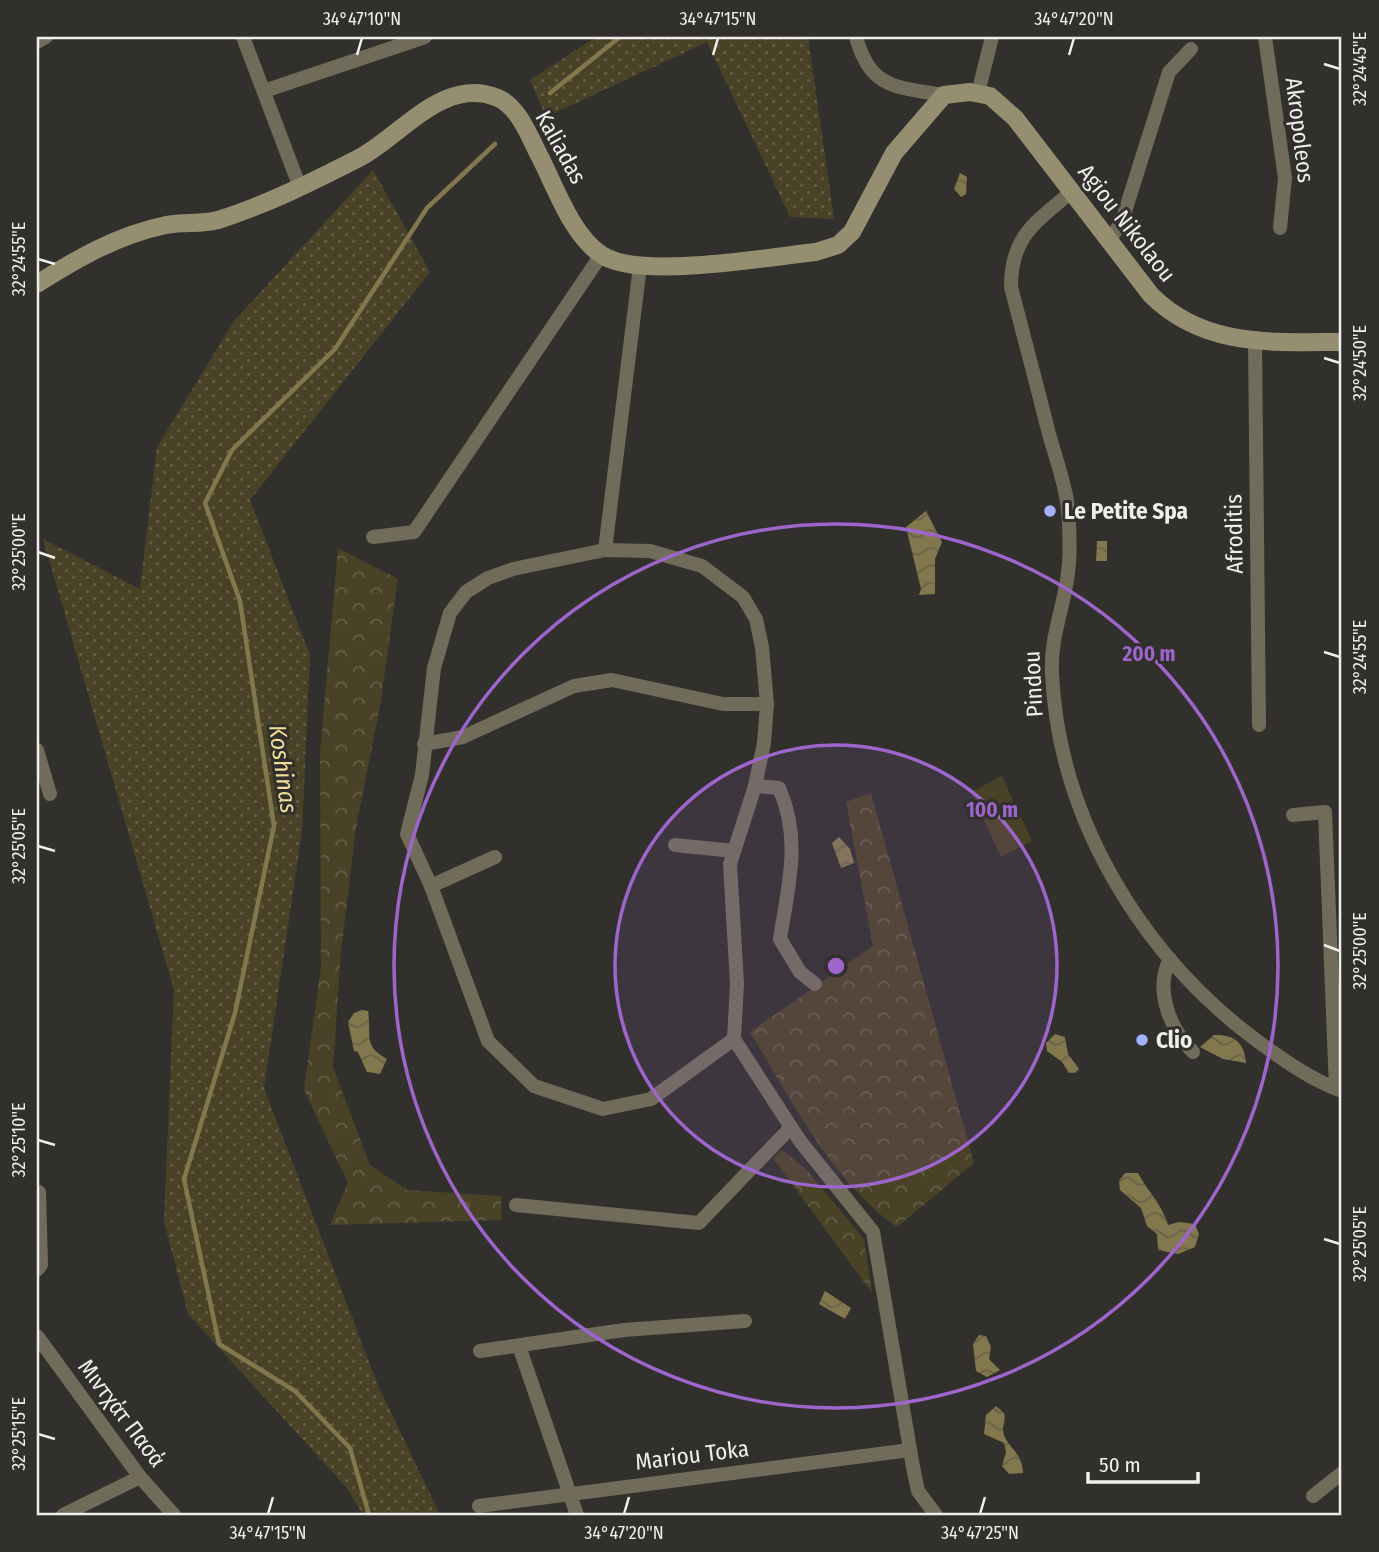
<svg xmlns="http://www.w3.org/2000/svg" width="1379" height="1552" viewBox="0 0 1379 1552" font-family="'Fira Sans Condensed',sans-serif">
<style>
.grass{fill:url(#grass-dots)}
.park{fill:url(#park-crowns)}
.garden{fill:#4a4227}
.water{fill:url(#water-waves)}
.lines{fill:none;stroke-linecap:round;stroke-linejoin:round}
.stream{stroke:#83784d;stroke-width:4.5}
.street{stroke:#716c5a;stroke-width:14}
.secondary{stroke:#968e71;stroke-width:18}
.ticks{fill:none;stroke:#f0efed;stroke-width:2.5}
.ring{fill:none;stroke:#9e66cd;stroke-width:3.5}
.poi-dot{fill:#a2b2fd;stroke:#31302c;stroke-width:2.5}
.labels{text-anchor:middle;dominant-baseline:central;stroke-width:6;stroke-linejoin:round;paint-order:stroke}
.street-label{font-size:23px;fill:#f0efed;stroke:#31302c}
.poi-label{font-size:23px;font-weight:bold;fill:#f0efed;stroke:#31302c;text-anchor:start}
.water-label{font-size:24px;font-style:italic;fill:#f2de97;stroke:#31302c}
.centre{fill:#9e66cd;stroke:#31302c;stroke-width:3.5}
.ring-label{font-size:21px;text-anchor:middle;font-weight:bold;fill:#9e66cd;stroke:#31302c;stroke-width:6;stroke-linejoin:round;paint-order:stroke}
.neatline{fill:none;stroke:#f0efed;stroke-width:2.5}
.ticks-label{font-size:18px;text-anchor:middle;fill:#f0efed}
</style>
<defs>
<pattern id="grass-dots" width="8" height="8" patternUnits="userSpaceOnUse" patternTransform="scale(1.75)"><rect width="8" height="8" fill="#4a4227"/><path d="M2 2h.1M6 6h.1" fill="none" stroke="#645e47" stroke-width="1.8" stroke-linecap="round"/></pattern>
<pattern id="park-crowns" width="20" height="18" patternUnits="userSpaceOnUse" patternTransform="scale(1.75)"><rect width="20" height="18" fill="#4a4227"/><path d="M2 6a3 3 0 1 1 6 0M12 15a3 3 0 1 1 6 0" fill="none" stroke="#645e47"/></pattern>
<pattern id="water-waves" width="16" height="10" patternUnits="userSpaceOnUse" patternTransform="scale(1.75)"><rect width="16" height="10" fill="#83784d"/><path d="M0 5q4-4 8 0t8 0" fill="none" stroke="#68624a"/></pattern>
</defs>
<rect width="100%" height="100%" fill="#31302c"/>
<g class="grass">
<polygon points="596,37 808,37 834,219 790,217 707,42 546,117 530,80"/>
<polygon points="373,170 430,272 250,500 310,655 302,831 264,1088 377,1383 440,1515 363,1515 347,1488 188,1314 164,1221 174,990 43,539 140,589 157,447 234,321"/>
</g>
<g class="park">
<polygon points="338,548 398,579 380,706 356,828 341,952 333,1067 370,1165 407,1190 501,1196 502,1220 330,1225 348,1183 304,1090 321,967 320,752"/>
<path d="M871,793l103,370 -77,64c-64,-44 -107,-129 -147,-195l123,-86 -27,-144z"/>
<polygon points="782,1150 806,1169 864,1239 872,1293 773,1158"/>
</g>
<polygon class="garden" points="1002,776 1032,841 1001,857 971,792"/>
<g class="water">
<polygon points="960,173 967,177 966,194 961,197 954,189"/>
<polygon points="926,511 942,542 935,559 935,594 919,595 921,589 906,527"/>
<polygon points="1097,541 1107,541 1107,561 1096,561"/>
<polygon points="839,837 850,849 854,863 841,868 832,843"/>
<path d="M362,1010l6,1c4,25 -6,34 19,48l-7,15 -13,-2 -9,-20 -4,-1 -6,-29 6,-9z"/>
<polygon points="1055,1034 1065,1037 1068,1054 1079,1069 1075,1073 1069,1073 1062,1062 1047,1051 1046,1043"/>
<path d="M1214,1035c21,0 30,7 32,28l-23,-4 -23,-12z"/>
<path d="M1125,1173h13c10,19 24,31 30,52l11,-3 16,2 4,10 -4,13 -17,7 -20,-4 -1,-16 -10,-8 -6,-18 -21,-18 -1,-9z"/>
<polygon points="825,1291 851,1308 845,1319 819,1304"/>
<polygon points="979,1335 986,1336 991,1347 989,1359 1000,1370 987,1377 976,1371 973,1344"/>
<path d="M996,1406l8,7c2,7 -1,10 -1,17 1,16 20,21 20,43l-14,1 -7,-8 4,-14 -2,-9 -20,-9 2,-19z"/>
</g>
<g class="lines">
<g class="stream">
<polyline points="550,93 620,37"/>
<polyline points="369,1515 350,1448 295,1391 219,1344 184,1179 235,1013 274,826 240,601 205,503 232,450 335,349 427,208 495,144"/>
</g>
<g class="street">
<polyline points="243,37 299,185"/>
<path d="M856,37c14,52 40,50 88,58"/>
<polyline points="1265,37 1285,178 1280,228"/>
<polyline points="37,42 46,37"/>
<polyline points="264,91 425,37"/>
<polyline points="978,93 992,37"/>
<path d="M1071,192c-36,31 -60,44 -60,95 12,47 25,95 37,143 6,23 15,47 19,71 3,26 4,54 0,79 -5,32 -17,61 -15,94 7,145 89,280 204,366 26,19 55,40 86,51"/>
<polyline points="1109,241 1122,221 1169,72 1191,49"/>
<polyline points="1255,342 1259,725"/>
<polyline points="373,537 414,532 601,255"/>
<polygon points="605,550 650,551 702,566 743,597 756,619 762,647 767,704 764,743 755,786 730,864 737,984 734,1039 651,1099 603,1109 534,1086 488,1041 431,886 407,834 422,775 434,668 450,613 466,592 488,578 513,569"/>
<polyline points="605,550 640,266"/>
<polyline points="424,744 463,737 574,686 612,680 723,704 767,704"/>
<polyline points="37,750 50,794"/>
<path d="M755,786l24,2c23,52 9,98 1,151l20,33 15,12"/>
<polyline points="1293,815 1325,812 1336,1088"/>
<polyline points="675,845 734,851"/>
<polyline points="431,886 495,857"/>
<path d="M1170,959c-16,31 0,70 23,93"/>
<polyline points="734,1039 800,1141 873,1232 913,1467 918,1491 936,1515"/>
<polyline points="516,1205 699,1223 791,1127"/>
<polyline points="37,1270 41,1265 39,1192"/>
<polyline points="37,1336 140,1477 174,1515"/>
<polyline points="519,1346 577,1515"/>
<polyline points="480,1351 624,1330 745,1321"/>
<polyline points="1313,1496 1342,1473"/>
<polyline points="479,1506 910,1450"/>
<polyline points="63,1515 140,1477"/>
</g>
<path class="secondary" d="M37,284c41,-26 81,-49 129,-59 17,-4 35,0 52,-5 48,-15 96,-39 141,-62 42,-22 85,-83 139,-60 21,9 32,40 42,59 16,31 32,79 62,98 36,25 167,2 214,-3l22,-7 14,-13 42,-79 50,-58 26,-3 20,4 25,22 136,177c53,53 122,47 191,47"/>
</g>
<path class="ticks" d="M357,55l5,-17M713,55l5,-17M1069,55l5,-17M1324,64l16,5M38,259l17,5M1324,358l16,5M38,552l17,6M1324,652l16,5M38,846l17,5M1324,945l16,6M38,1140l17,5M1324,1239l16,5M38,1434l17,5M268,1514l5,-17M624,1514l5,-17M980,1514l5,-17"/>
<circle cx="836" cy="966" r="221" fill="#9e66cd" fill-opacity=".12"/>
<g class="ring">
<circle cx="836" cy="966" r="221"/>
<circle cx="836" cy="966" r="442"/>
</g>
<g class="poi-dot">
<circle cx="1050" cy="511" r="7"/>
<circle cx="1142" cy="1040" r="7"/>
</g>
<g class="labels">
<g class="street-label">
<text transform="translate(1300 130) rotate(83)">Akropoleos</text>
<text transform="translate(561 147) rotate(61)">Kaliadas</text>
<text transform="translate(1127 223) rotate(52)">Agiou Nikolaou</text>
<text transform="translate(1234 534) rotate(-91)">Afroditis</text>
<text transform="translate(1033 684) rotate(-93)">Pindou</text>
<text transform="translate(122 1413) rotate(53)">Μιντχάτ Πασά</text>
<text transform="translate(692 1455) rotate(-7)">Mariou Toka</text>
</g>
<g class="poi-label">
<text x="1064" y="511">Le Petite Spa</text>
<text x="1156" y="1040">Clio</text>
</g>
<g class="water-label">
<text transform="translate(283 769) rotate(82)">Koshinas</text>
</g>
</g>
<circle cx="836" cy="966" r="10" class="centre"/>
<g class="ring-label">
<text x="1149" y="661">200 m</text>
<text x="992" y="817">100 m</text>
</g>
<rect width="1379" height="1552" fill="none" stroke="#31302c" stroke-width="77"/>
<path d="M1088 1472v10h110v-10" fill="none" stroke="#f0efed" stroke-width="3.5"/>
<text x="1099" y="1472" font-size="21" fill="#f0efed" stroke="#31302c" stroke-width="5" paint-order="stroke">50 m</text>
<rect x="38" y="38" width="1302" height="1476" class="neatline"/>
<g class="ticks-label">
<text x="362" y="25">34°47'10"N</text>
<text x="718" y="25">34°47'15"N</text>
<text x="1074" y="25">34°47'20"N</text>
<text transform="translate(1360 69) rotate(-90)" y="6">32°24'45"E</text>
<text transform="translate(19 259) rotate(-90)" y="6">32°24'55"E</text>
<text transform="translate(1360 363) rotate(-90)" y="6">32°24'50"E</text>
<text transform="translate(19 552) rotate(-90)" y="6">32°25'00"E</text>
<text transform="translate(1360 657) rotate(-90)" y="6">32°24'55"E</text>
<text transform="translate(19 846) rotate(-90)" y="6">32°25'05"E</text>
<text transform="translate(1360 951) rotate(-90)" y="6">32°25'00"E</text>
<text transform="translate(19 1140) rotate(-90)" y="6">32°25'10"E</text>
<text transform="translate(1360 1244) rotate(-90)" y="6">32°25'05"E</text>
<text transform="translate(19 1434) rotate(-90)" y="6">32°25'15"E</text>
<text x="268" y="1539">34°47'15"N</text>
<text x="624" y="1539">34°47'20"N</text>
<text x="980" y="1539">34°47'25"N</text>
</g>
</svg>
